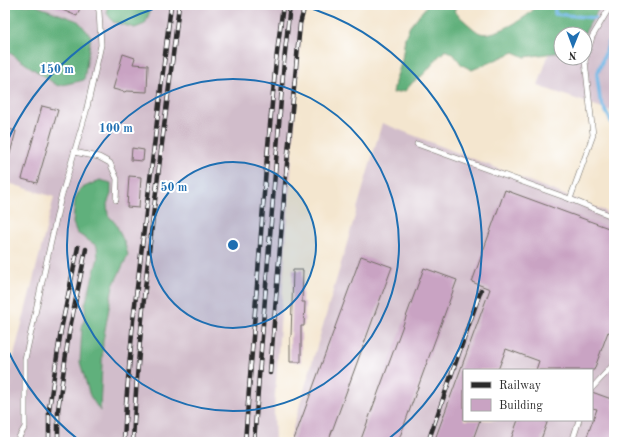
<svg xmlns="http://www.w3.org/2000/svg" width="619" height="447" viewBox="0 0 619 447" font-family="'Old Standard TT',serif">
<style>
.industrial{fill:#d1bdcb;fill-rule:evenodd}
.forest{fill:#60b07b;stroke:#466e53}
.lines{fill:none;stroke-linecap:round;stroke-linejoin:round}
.stream{stroke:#6fb7e6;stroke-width:3.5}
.building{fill:#c9a3c3}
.lane-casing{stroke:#716c64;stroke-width:6}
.lane{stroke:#fff;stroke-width:5}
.rail-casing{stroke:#2b2b2b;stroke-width:4.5}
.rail{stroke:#fff;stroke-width:3;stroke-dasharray:9;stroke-linecap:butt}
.ring{fill:none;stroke:#1f6fb2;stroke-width:2}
.centre{fill:#1f6fb2;stroke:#fff;stroke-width:2}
.ring-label{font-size:12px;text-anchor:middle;font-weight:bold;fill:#1f6fb2;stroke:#fff;stroke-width:4;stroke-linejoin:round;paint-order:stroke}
</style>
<rect width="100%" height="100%" fill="#fff"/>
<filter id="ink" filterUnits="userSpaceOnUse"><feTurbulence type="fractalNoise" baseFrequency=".025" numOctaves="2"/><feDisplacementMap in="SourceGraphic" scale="8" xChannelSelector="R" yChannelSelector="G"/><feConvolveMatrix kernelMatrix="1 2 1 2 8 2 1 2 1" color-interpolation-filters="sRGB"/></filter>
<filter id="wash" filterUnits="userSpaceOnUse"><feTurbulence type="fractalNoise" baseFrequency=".012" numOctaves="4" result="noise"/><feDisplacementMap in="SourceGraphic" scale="16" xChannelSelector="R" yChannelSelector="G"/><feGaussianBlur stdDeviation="0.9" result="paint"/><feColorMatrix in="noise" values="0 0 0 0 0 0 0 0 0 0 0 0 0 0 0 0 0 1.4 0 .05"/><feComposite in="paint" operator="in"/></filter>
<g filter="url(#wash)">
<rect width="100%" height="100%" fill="#f4e6cf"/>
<g class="industrial">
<polygon points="5,5 303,5 274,410 275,442 5,442 5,391 54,197 5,182"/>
<path d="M565,5h49v107l-76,-26zM561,34h24v24h-24z"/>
<path d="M382,123l223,88 9,18v213h-325zM464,370h128v50h-128z"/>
</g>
<g class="forest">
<polygon points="5,5 34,5 78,21 91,36 84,80 58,86 7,51 5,52"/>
<polygon points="107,5 150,5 149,14 145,24 135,28 113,22 107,13"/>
<path d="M426,5h31l-3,6c3,3 22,21 26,22 13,4 41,-12 51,-21 2,-2 4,-5 6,-7h64l-12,20 -5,9h-23v18l-36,5 -11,-5 -42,18 -10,-5 -7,-9 -9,-6 -8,7 -7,9 -8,9 -10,7 -8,9 -12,2 2,-11 7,-22 3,-23 5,-11 15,-18z"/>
<polygon points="100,180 111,183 111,194 107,204 108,215 116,224 125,244 128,255 113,286 103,341 100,411 90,396 80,362 82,328 85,316 85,305 98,258 97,246 77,233 73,223 75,199 80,189"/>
</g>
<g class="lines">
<g class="stream">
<polyline points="555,5 555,14 596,18"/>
<polyline points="614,19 612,19 610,40 597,75 600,100 614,127"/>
</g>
</g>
<g id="blocks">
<g class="building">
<polygon points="50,5 81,5 77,16"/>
<polygon points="123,54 135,58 133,64 148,65 147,92 126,91 125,92 113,89"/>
<polygon points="42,106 58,110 37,183 22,179"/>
<polygon points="5,128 16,131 8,161 5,160"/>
<polygon points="132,148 144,150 143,161 131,160"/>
<polygon points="129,176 141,177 139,208 127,207"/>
<polygon points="505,190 614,230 614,334 608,332 594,370 536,370 539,361 506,349 498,370 464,370 464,420 480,420 472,442 434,442 490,289 472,282"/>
<polygon points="361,256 392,267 328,442 293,442"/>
<polygon points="424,268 457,280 398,442 360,442"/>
<polygon points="293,270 303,270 302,302 305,302 304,326 301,326 301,362 290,362 290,337 291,337"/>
<polygon points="592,392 614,400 614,442 585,442 597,409 592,408"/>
<polygon points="518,420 548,420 540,442 510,442"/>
</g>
</g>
</g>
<g filter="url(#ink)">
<use href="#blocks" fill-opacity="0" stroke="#716c64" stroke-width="1"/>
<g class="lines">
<defs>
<g id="lane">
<polyline points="611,5 592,37 585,61 593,135 570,199 614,217"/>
<polyline points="417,144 570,199"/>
<polyline points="74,152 99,157 110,163 117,179 116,200"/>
<polyline points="592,388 614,364"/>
<polyline points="16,442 25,427 25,359 60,201 86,112 101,45 99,11 97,5"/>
<polyline points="572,442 579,420"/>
</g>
</defs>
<use href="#lane" class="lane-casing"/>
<use href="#lane" class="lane"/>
<defs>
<g id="rail">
<polyline points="270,373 285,185 300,24 305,5"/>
<polyline points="49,442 49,409 61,330 78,247"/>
<polyline points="58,442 58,410 69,333 86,249"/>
<polyline points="124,442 126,404 133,321 171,5"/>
<path d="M133,442c7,-146 29,-292 46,-437"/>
<polyline points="245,442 266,168 276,61 283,5"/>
<polyline points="254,442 266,285 284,62 290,5"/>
<polyline points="428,442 481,290"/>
</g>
</defs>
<use href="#rail" class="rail-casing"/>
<use href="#rail" class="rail"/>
</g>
</g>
<circle cx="233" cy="245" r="83" fill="#1f6fb2" fill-opacity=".12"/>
<g class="ring">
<circle cx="233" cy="245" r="83"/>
<circle cx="233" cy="245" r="166"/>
<path d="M80 441A249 249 0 0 1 6 346M6 144A249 249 0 0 1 166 5M300 5A249 249 0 0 1 386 441"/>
</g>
<circle cx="233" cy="245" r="6" class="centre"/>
<g class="ring-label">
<text x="57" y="73">150 m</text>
<text x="116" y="132">100 m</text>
<text x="174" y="191">50 m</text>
</g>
<rect width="619" height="447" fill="none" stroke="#fff" stroke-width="20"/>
<rect x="463" y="369" width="130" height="52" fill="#ffffff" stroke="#aaaaaa"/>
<rect x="471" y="382" width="20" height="6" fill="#2b2b2b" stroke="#aaaaaa"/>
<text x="499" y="389" font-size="12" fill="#2b2b2b">Railway</text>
<rect x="471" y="399" width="20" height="12" fill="#c9a3c3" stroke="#aaaaaa"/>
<text x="499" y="409" font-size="12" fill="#2b2b2b">Building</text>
<g transform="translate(573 46) rotate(181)"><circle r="19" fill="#ffffff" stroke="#aaaaaa"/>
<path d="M0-3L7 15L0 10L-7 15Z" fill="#1f6fb2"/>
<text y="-6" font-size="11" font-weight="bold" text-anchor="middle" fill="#2b2b2b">N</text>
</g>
</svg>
